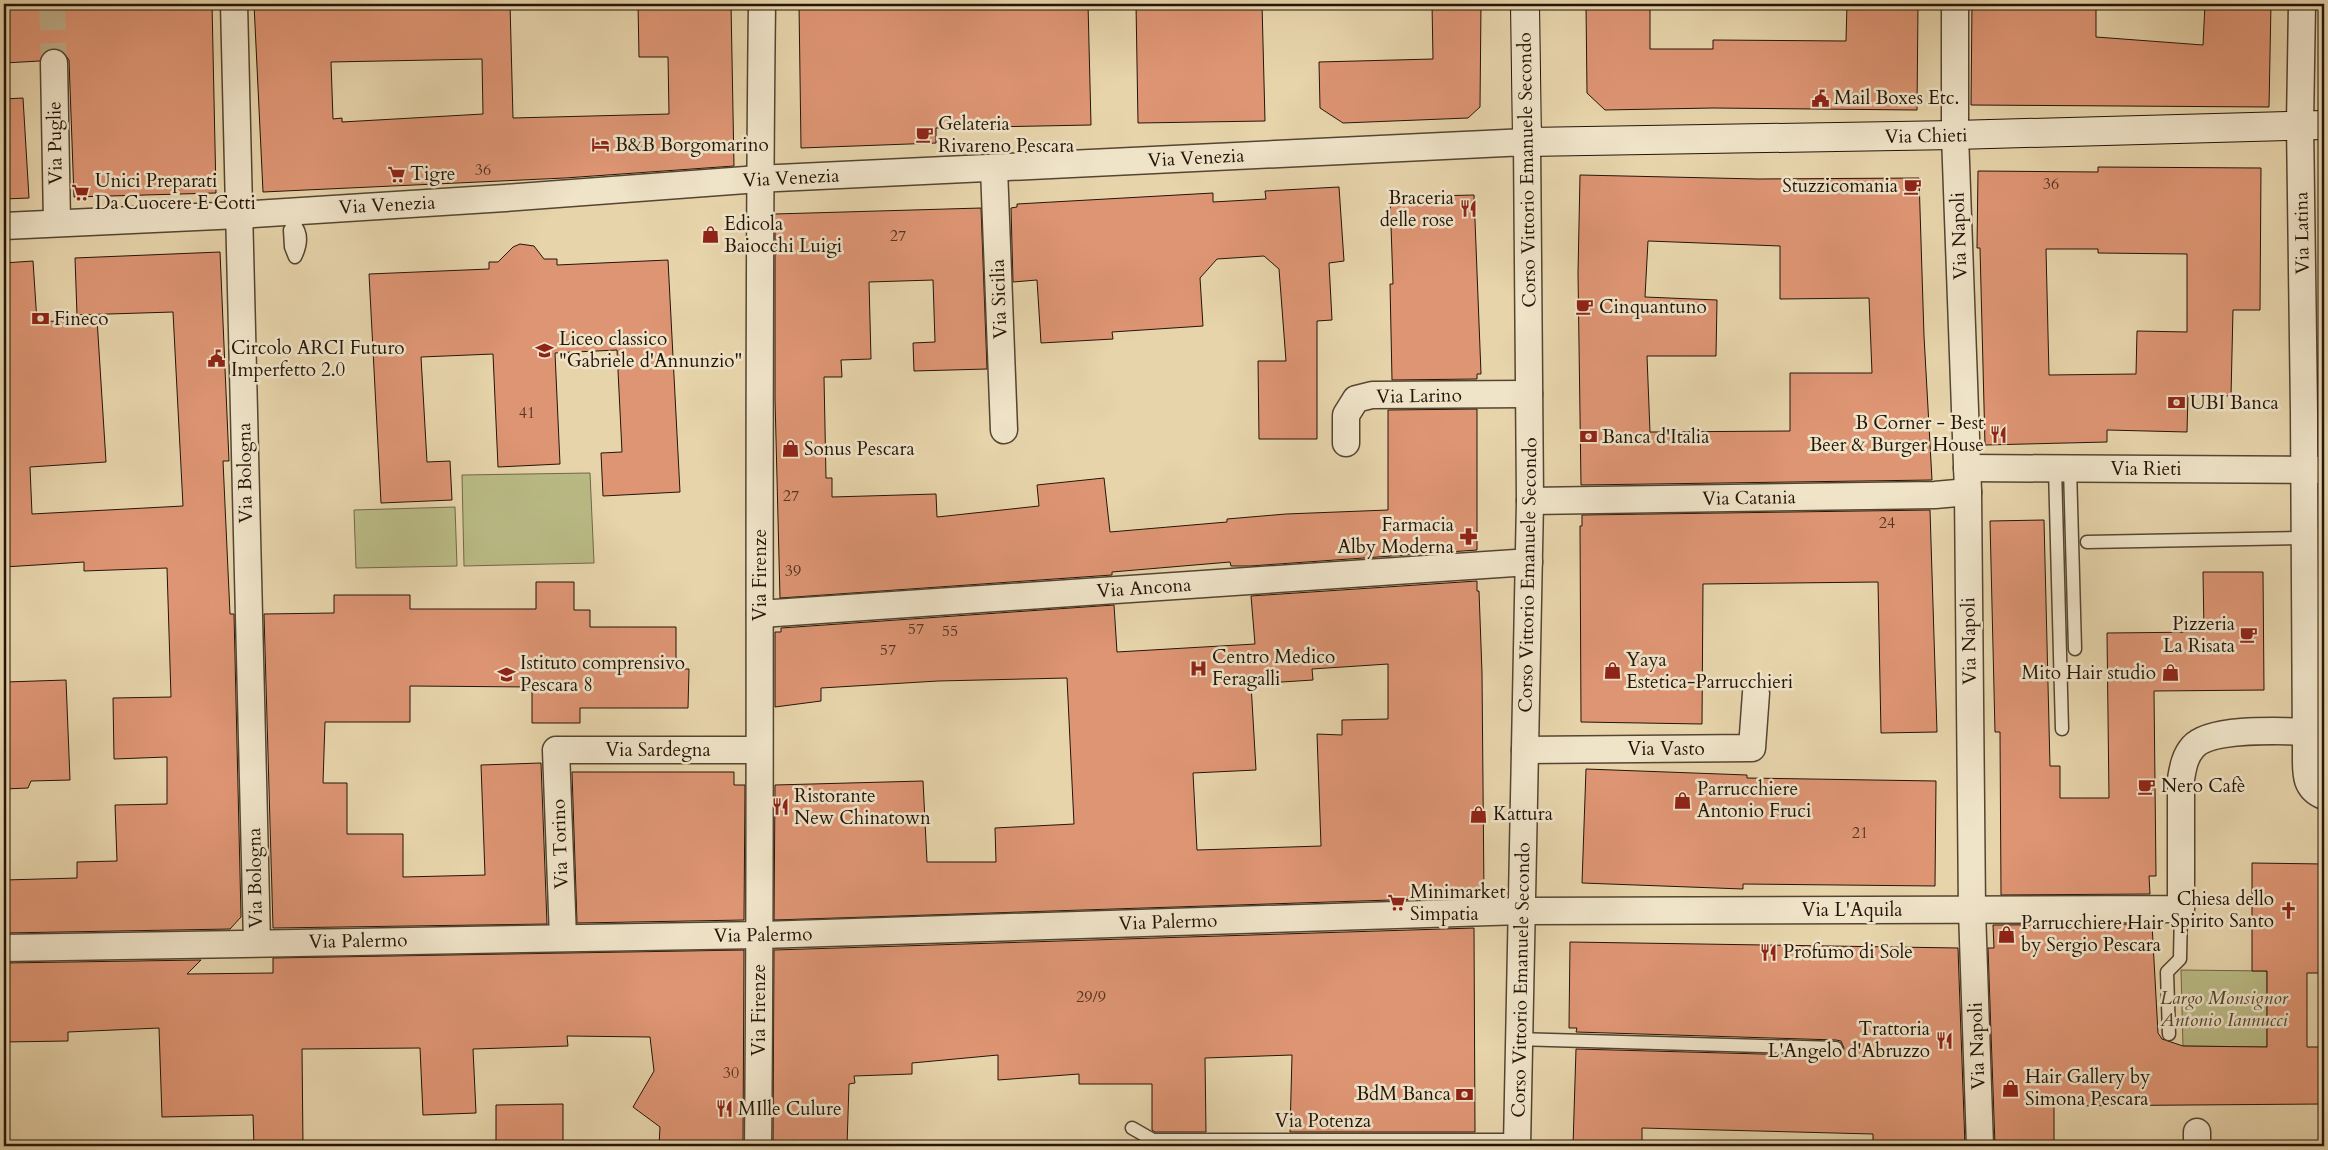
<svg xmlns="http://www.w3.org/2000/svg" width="2328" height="1150" viewBox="0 0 2328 1150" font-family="Cardo,serif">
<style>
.green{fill:#babb86;stroke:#6f6847}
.building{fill:#de9574;stroke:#241508;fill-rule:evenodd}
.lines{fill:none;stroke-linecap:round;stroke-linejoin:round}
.street-tunnel{stroke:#c0ae8a;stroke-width:26;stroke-dasharray:26 13;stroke-linecap:butt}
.lane-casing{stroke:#554531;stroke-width:15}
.street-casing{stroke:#554531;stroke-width:29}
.secondary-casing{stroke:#241508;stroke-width:30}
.lane{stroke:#efe3c8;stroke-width:12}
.street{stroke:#efe3c8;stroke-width:26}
.secondary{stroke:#efe3c8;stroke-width:28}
.labels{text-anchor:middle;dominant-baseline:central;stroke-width:5;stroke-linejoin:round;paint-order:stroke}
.number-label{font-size:16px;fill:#523523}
.poi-label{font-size:19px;fill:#241508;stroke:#efe3c8;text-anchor:start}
.street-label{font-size:19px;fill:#241508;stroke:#efe3c8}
.park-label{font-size:19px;font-style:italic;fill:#51472e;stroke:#efe3c8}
</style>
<rect width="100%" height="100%" fill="#e7d4ab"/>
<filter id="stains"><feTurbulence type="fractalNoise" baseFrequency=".004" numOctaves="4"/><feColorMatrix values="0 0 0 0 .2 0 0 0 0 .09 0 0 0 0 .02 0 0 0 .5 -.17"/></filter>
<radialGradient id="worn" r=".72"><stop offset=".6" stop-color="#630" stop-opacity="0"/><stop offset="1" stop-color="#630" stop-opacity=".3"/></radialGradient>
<g class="green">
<polygon points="590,473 594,563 464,566 462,475"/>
<polygon points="455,507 457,566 356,568 354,510"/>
<polygon points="2181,970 2267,971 2267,1047 2183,1046"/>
</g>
<g class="building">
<polygon points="4,4 212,4 216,193 74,197 69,60 62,50 53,48 46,50 40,61 4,63"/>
<path d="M254,4h256l3,114 156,-4 -1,-57h-29l-1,-53h93l3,162 -169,12 -302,14zM482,59l1,55 -141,8v-4l-9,1 -2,-57z"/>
<polygon points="799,4 919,4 919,7 1088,4 1091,125 936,128 936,143 801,148"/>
<polygon points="1136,4 1262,4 1265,121 1138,123"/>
<polygon points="1432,4 1481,4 1480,107 1468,118 1343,123 1320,108 1319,62 1433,59"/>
<polygon points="1586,4 1650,4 1650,49 1713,49 1713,40 1846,41 1847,4 1918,4 1917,110 1713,108 1605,110 1587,93"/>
<polygon points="1972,4 2096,4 2096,37 2203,45 2205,4 2271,4 2269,107 1971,105"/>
<polygon points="23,98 29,198 4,199 4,99"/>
<path d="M2098,167l163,1 -1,142h-27l-2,86 -43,-1 -1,37 -80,-2v12l-122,3 -5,-197h-3l1,-77 120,1zM2046,249h52v4l89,1v78l-50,-1 -1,43 -87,1z"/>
<path d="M1580,175l178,4 161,-1 5,158 8,144 -351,5 -3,-211zM1648,241l132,5v53l89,-1 3,75h-82v58l-140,1 -3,-76h69l1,-56 -72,-3z"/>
<polygon points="1339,187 1344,261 1329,263 1332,320 1317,321 1317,439 1259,439 1258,361 1286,361 1279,269 1264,256 1217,259 1200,278 1203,326 1112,332 1113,339 1041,343 1037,280 1013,282 1011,208 1017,207 1017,204 1213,193 1213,202 1266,199 1265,191"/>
<polygon points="1474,195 1481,374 1477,374 1477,379 1392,380 1390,284 1393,284 1390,197"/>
<polygon points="981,208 987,369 914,371 913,343 935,342 933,280 869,282 871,359 841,360 842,377 824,377 826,478 832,478 832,497 936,494 937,517 1039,506 1037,485 1104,478 1110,532 1227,522 1227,519 1286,514 1388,510 1388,410 1477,409 1477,550 1250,566 1231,566 1230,562 1112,572 1112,575 780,598 775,399 775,214"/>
<polygon points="520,244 534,246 544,259 557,259 557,265 668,260 680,492 603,496 601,453 622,452 617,350 555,353 560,464 498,467 493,354 421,357 427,462 450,461 452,500 381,503 369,274 489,269 489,262 498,262 513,247"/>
<polygon points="220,252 229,461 223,461 230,614 234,614 241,917 230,929 4,933 4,880 77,878 77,862 117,861 115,805 167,804 167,757 114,759 113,698 171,697 167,568 84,571 84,562 4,567 4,263 33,261 37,322 97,319 106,462 30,467 32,514 183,506 173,312 77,315 75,258"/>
<polygon points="1930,510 1937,732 1881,733 1878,582 1703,584 1702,724 1581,722 1580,526 1582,526 1582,515"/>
<polygon points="2044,520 2050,766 2060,766 2060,798 2109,798 2107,633 2204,632 2203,572 2263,572 2264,690 2154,691 2156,876 2149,876 2150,894 2001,895 2000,732 1995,732 1990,521"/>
<path d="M1477,581v10h2l3,82 2,224 -710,23 1,-135 148,-4 4,81h69l-1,-34 79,-4 -7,-146 -129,3 -117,7v13l-46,6v-75h6v-4l333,-23 3,47 138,-8 -4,-48zM1388,664v55l-46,1v15l-25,-1 4,112 -124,4 -4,-77 63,-3 -5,-86 62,-4 -1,-11z"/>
<polygon points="536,582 574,582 574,610 590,610 590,627 676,627 676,669 689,669 688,708 580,708 580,723 532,723 532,687 410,686 410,722 325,722 323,783 347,783 347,834 403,834 403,877 485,875 481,765 541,763 547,924 273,928 264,614 334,613 334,595 410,595 410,609 536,609"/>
<polygon points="66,680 70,780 31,781 28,788 4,789 4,753 8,753 6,682"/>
<polygon points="1586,769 1747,775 1747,778 1936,781 1935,886 1743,884 1743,889 1582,883"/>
<polygon points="572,772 734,772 734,785 745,785 744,920 577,923"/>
<polygon points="2252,863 2324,864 2324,973 2307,973 2307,1047 2324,1047 2324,1104 2054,1106 2054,1146 1995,1146 1988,948 1994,948 1993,925 2152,924 2158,1033 2162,1039 2183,1046 2267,1047 2267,971 2252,971"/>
<polygon points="1474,928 1475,1132 1290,1132 1292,1055 1205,1058 1206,1132 1155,1132 1152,1130 1152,1084 1079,1084 1079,1074 998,1080 998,1055 912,1063 912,1074 854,1076 855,1083 849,1084 847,1146 773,1146 774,950"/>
<polygon points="1570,942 1958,948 1965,1146 1873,1146 1873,1134 1642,1128 1642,1146 1573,1146 1576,1049 1836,1056 1843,1053 1844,1048 1841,1041 1836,1040 1576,1032 1577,1028 1569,1028"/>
<polygon points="744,950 743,1146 659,1146 660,1127 633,1107 654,1071 650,1037 567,1036 568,1046 473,1049 476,1113 423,1115 420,1048 302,1049 303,1146 254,1146 253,1115 162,1117 159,1028 68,1032 68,1041 4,1042 4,963 201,960 187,974 273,973 273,958"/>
<polygon points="563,1104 563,1146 496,1146 496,1105"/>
</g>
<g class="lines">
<polyline class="street-tunnel" points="52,4 54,63"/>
<defs>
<g id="lane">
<polyline points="294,211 294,224 290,230 291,247 295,257"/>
<path d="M294,224c8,9 7,20 2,31"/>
<polyline points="2055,468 2062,729"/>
<polyline points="2070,468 2075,649"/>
<polyline points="2087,542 2305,538"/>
<polyline points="2169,1034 2167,972 2180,959 2181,909"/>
<polyline points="1519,1039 1836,1048"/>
<polyline points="1132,1128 1153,1140 1518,1140"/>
</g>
<g id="street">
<polyline points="234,4 257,943"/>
<polyline points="1955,4 1955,135 1968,492 1972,910 1980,1146"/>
<path d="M2302,4l-2,120 4,288 2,341c0,19 -2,35 18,43"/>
<polyline points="54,63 57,222"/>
<polyline points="994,168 1004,430"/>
<polyline points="4,226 239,215 505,198 759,179 1527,142 1530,501 1517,1146"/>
<polyline points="1346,443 1346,415 1356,399 1372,395 1529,394"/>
<polyline points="1967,468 2324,470"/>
<polyline points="1530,501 1935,495 1968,492"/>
<polyline points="760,614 1529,562"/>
<polyline points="1525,750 1752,748 1756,693"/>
<polyline points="563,938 556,750 759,750"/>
<path d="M4,948l756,-13 762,-24 659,-2v-130c2,-12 4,-23 12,-32 19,-22 102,-15 131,-15"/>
<polyline points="2197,1132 2197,1146"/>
<path d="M758,1146c4,-381 -1,-761 4,-1142"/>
</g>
<polyline id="secondary" points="1525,4 1527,142 1955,135 2324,125"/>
</defs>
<use href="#lane" class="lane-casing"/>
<use href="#street" class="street-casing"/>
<use href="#secondary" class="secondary-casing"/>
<use href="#lane" class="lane"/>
<use href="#street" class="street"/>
<use href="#secondary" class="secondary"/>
</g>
<defs>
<symbol id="civic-bare" viewBox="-9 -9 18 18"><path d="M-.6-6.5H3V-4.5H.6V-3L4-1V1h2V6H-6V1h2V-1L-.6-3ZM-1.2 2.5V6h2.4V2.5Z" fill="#8f2418" stroke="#efe3c8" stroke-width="2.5" paint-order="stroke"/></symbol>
<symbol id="cafe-bare" viewBox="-9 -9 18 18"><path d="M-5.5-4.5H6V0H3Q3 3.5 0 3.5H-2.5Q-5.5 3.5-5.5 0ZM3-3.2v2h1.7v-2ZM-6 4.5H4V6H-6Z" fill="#8f2418" stroke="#efe3c8" stroke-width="2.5" paint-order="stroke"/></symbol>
<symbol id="hotel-bare" viewBox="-9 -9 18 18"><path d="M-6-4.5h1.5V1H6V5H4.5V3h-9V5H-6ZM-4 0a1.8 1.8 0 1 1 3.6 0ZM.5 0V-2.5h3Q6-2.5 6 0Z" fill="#8f2418" stroke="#efe3c8" stroke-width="2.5" paint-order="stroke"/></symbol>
<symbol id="supermarket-bare" viewBox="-9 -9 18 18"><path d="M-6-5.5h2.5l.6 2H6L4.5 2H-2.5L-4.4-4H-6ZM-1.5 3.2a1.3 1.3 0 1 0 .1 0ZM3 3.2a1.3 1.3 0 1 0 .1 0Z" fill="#8f2418" stroke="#efe3c8" stroke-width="2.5" paint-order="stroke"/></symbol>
<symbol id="restaurant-bare" viewBox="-9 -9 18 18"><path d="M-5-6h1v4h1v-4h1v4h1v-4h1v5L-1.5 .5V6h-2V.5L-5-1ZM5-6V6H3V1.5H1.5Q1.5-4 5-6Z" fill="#8f2418" stroke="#efe3c8" stroke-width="2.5" paint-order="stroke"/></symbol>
<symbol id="shop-bare" viewBox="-9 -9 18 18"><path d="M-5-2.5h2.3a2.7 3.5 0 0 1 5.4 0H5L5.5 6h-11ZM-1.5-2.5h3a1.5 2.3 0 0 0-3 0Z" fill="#8f2418" stroke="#efe3c8" stroke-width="2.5" paint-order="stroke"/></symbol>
<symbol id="bank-bare" viewBox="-9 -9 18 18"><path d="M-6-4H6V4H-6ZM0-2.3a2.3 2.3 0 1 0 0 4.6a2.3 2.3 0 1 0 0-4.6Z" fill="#8f2418" stroke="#efe3c8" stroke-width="2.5" paint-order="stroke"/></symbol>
<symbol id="school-bare" viewBox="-9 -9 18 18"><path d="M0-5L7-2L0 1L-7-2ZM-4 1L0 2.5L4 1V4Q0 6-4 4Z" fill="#8f2418" stroke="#efe3c8" stroke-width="2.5" paint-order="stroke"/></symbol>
<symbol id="pharmacy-bare" viewBox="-9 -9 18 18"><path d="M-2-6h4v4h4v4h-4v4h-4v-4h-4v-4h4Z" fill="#8f2418" stroke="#efe3c8" stroke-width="2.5" paint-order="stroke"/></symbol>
<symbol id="hospital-bare" viewBox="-9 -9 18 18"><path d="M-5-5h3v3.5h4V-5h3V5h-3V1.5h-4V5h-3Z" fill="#8f2418" stroke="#efe3c8" stroke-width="2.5" paint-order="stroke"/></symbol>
<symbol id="church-bare" viewBox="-9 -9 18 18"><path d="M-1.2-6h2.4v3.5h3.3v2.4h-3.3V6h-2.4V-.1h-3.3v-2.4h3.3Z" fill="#8f2418" stroke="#efe3c8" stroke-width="2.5" paint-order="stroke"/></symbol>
</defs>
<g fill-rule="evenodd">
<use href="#civic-bare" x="1808" y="86" width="25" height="25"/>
<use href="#cafe-bare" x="912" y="122" width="25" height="25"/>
<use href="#hotel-bare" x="588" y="132" width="25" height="25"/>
<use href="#supermarket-bare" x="384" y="162" width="25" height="25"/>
<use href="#cafe-bare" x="1900" y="174" width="25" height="25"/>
<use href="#supermarket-bare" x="68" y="180" width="25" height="25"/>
<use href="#restaurant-bare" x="1456" y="196" width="25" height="25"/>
<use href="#shop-bare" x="698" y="222" width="25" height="25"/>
<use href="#cafe-bare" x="1572" y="294" width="25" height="25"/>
<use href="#bank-bare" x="28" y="306" width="25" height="25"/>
<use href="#school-bare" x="532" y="338" width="25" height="25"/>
<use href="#civic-bare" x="204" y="346" width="25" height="25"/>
<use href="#bank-bare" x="2164" y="390" width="25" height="25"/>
<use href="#restaurant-bare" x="1986" y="422" width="25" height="25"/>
<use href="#bank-bare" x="1576" y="424" width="25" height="25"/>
<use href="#shop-bare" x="778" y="436" width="25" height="25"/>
<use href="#pharmacy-bare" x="1456" y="524" width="25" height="25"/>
<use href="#cafe-bare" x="2236" y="622" width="25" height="25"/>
<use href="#hospital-bare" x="1186" y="656" width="25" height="25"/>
<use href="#shop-bare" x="1600" y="658" width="25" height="25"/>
<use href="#shop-bare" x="2158" y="660" width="25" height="25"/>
<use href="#school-bare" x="494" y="662" width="25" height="25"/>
<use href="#cafe-bare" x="2134" y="774" width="25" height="25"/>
<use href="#shop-bare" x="1670" y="788" width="25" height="25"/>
<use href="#restaurant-bare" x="768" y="794" width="25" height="25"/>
<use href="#shop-bare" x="1466" y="802" width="25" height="25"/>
<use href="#supermarket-bare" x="1384" y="890" width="25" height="25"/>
<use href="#church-bare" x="2276" y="898" width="25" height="25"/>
<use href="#shop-bare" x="1994" y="922" width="25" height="25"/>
<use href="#restaurant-bare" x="1756" y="940" width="25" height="25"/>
<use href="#restaurant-bare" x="1932" y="1028" width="25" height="25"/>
<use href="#shop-bare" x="1998" y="1076" width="25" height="25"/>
<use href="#bank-bare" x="1452" y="1082" width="25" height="25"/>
<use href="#restaurant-bare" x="712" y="1096" width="25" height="25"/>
</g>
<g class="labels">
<g class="number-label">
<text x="483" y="170">36</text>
<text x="2051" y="184">36</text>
<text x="898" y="236">27</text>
<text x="527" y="413">41</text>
<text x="791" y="496">27</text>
<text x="1887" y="523">24</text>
<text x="793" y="571">39</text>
<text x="916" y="629">57</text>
<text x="950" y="631">55</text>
<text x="888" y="650">57</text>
<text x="1860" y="833">21</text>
<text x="1091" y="997">29/9</text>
<text x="731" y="1073">30</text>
</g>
<g class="poi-label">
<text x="1834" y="98">Mail Boxes Etc.</text>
<text x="938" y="124">Gelateria<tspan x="938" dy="22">Rivareno Pescara</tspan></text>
<text x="615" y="145">B&amp;B Borgomarino</text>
<text x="410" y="174">Tigre</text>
<text x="95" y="181">Unici Preparati<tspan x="95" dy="22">Da Cuocere E Cotti</tspan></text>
<text x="1898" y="186" text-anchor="end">Stuzzicomania</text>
<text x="1454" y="198" text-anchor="end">Braceria<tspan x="1454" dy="22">delle rose</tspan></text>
<text x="724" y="224">Edicola<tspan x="724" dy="22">Baiocchi Luigi</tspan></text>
<text x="1599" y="307">Cinquantuno</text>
<text x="54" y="319">Fineco</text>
<text x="559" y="339">Liceo classico<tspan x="559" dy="22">"Gabriele d'Annunzio"</tspan></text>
<text x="231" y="348">Circolo ARCI Futuro<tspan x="231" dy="22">Imperfetto 2.0</tspan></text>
<text x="2190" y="403">UBI Banca</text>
<text x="1984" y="423" text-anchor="end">B Corner - Best<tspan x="1984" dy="22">Beer &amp; Burger House</tspan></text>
<text x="1602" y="437">Banca d'Italia</text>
<text x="804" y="449">Sonus Pescara</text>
<text x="1454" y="525" text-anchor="end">Farmacia<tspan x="1454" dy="22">Alby Moderna</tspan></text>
<text x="2235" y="624" text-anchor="end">Pizzeria<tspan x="2235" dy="22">La Risata</tspan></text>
<text x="1212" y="657">Centro Medico<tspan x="1212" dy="22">Feragalli</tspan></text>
<text x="1626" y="660">Yaya<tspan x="1626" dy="22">Estetica-Parrucchieri</tspan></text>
<text x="520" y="663">Istituto comprensivo<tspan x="520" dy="22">Pescara 8</tspan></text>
<text x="2156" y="673" text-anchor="end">Mito Hair studio</text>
<text x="2161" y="786">Nero Cafè</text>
<text x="1697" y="789">Parrucchiere<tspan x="1697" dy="22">Antonio Fruci</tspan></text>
<text x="794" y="796">Ristorante<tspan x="794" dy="22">New Chinatown</tspan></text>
<text x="1493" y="814">Kattura</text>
<text x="1410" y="892">Minimarket<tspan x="1410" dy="22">Simpatia</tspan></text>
<text x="2274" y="899" text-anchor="end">Chiesa dello<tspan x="2274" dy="22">Spirito Santo</tspan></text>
<text x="2021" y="923">Parrucchiere Hair<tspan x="2021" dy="22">by Sergio Pescara</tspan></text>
<text x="1783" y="952">Profumo di Sole</text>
<text x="1930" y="1029" text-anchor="end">Trattoria<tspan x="1930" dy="22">L'Angelo d'Abruzzo</tspan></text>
<text x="2025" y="1077">Hair Gallery by<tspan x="2025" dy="22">Simona Pescara</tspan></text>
<text x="1451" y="1094" text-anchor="end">BdM Banca</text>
<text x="738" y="1109">MIlle Culure</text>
</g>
<g class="street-label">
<text transform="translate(1926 136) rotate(-1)">Via Chieti</text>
<text transform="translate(55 143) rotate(-91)">Via Puglie</text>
<text transform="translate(1196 158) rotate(-3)">Via Venezia</text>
<text transform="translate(1527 170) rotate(-91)">Corso Vittorio Emanuele Secondo</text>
<text transform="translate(791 178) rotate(-3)">Via Venezia</text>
<text transform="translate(387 205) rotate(-3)">Via Venezia</text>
<text transform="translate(2302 233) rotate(-91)">Via Latina</text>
<text transform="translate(1959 236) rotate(-92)">Via Napoli</text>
<text transform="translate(999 299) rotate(-92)">Via Sicilia</text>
<text transform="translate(1419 396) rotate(-1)">Via Larino</text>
<text x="2146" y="469">Via Rieti</text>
<text transform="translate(245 473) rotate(-91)">Via Bologna</text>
<text transform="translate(1749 498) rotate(-1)">Via Catania</text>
<text transform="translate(760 575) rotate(-90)">Via Firenze</text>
<text transform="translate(1528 575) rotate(-89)">Corso Vittorio Emanuele Secondo</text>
<text transform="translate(1144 588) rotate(-4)">Via Ancona</text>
<text transform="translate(1969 641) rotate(-91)">Via Napoli</text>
<text x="1666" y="749">Via Vasto</text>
<text x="658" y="750">Via Sardegna</text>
<text transform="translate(560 844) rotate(-92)">Via Torino</text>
<text transform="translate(255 878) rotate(-91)">Via Bologna</text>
<text x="1852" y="910">Via L'Aquila</text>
<text transform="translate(1168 922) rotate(-2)">Via Palermo</text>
<text transform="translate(763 935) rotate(-1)">Via Palermo</text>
<text transform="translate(358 941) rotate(-1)">Via Palermo</text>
<text transform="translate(1521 980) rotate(-89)">Corso Vittorio Emanuele Secondo</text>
<text transform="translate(759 1010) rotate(-90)">Via Firenze</text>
<text transform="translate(1977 1046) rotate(-92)">Via Napoli</text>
<text x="1323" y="1121">Via Potenza</text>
</g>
<g class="park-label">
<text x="2224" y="998">Largo Monsignor<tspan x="2224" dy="22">Antonio Iannucci</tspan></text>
</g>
</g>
<rect width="2328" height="1150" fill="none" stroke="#e7d4ab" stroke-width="20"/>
<rect x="5" y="5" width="2318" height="1140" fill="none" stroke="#241508" stroke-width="2.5"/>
<rect x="10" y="10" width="2308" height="1130" fill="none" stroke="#241508"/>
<rect width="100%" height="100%" filter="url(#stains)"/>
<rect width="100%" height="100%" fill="url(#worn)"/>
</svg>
